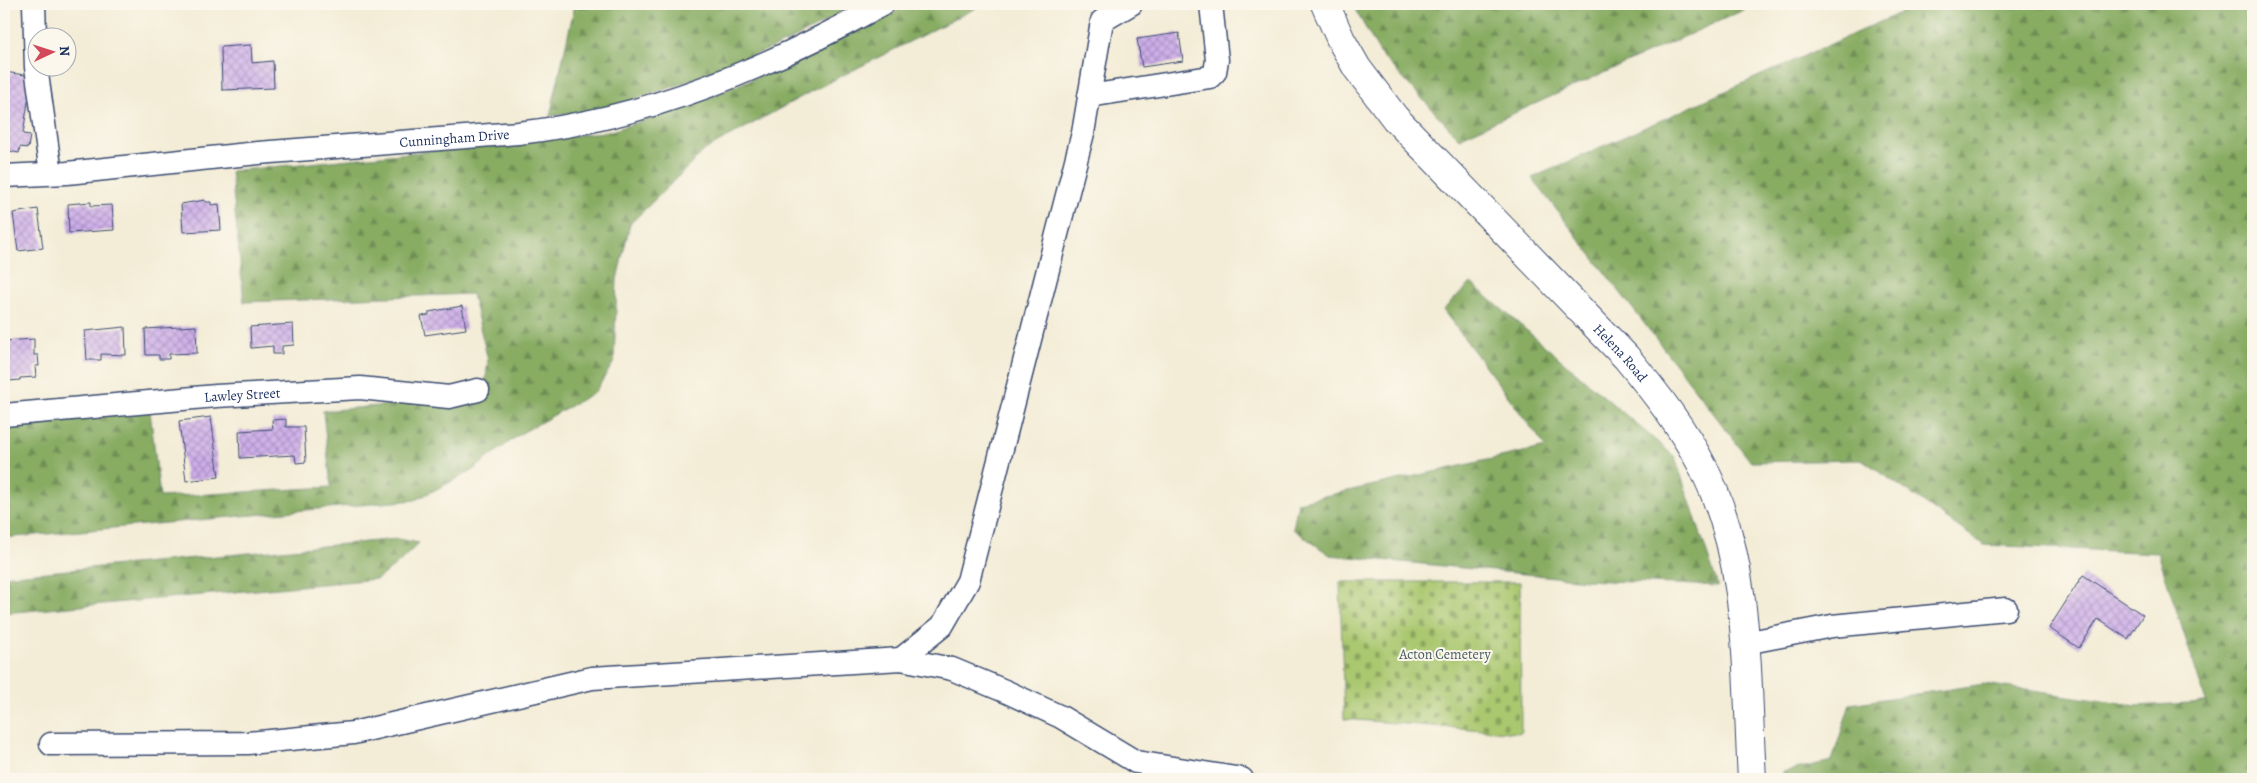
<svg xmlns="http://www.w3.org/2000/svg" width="2257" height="783" viewBox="0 0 2257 783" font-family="Alegreya,serif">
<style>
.forest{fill:url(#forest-firs);stroke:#516e60}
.cemetery{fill:url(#cemetery-stones);stroke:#627c66}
.building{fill:url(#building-cross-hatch)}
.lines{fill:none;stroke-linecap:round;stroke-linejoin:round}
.minor-casing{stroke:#3b4b70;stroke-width:25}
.major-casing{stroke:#3b4b70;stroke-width:30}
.minor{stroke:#fff;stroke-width:22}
.major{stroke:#fff;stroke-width:28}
.labels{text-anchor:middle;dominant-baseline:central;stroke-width:4;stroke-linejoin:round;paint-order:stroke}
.street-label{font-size:14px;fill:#1b2f5e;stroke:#fbf7ec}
.park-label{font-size:14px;fill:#465d63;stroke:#fbf7ec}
</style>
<defs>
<pattern id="forest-firs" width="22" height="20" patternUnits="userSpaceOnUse" patternTransform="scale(1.25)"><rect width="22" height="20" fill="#87ac62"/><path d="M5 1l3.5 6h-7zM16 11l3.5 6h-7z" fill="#6e8c54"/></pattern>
<pattern id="cemetery-stones" width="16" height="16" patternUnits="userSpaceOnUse" patternTransform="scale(1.25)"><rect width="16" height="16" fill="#aac86f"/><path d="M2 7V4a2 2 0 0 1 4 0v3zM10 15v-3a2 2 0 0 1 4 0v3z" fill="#8aa35e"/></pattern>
<pattern id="building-cross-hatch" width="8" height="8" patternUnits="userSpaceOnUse" patternTransform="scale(1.25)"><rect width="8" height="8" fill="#ceaee9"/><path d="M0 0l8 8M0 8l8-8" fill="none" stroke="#a68ec0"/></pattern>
</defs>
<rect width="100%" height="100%" fill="#fbf7ec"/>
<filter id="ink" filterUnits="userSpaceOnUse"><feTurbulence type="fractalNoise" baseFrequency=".02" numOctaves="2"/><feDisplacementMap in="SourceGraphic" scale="10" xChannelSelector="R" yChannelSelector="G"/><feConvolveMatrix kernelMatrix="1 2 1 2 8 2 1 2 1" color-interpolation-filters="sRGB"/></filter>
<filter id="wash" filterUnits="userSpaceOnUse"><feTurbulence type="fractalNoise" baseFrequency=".0096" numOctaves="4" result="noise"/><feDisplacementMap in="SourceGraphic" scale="20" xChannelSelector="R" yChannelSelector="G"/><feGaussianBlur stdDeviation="1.12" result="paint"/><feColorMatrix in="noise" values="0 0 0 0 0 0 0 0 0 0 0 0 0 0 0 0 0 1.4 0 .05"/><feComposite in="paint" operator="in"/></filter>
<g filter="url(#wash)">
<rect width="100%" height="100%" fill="#f3ecd6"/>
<g class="forest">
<polygon points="575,4 859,4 787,42 673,87 603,109 550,116"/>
<polygon points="912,4 984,4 810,92 705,150 630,224 617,279 614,362 595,392 520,434 470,472 415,500 4,538 4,426 150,411 160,497 331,487 323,411 484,396 488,360 472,294 244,302 231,171 549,139 611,131 692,105 798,59"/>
<polygon points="1352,4 1757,4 1459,138 1381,55"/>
<polygon points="1920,4 2253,4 2253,779 1783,779 1783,772 1832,761 1850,704 1984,684 2137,706 2206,702 2158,553 1984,545 1863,460 1751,462 1532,178"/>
<polygon points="1471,283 1675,457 1718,586 1586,580 1330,555 1293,529 1298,502 1546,447 1443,310"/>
<polygon points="398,539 419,543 395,566 377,579 4,613 4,576"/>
</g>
<polygon class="cemetery" points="1340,582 1520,582 1521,733 1344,719"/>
<g id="blocks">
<g class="building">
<polygon points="1179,33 1183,61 1142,67 1137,39"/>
<polygon points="251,45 252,63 273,61 274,88 222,90 221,47"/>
<polygon points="4,72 32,76 23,134 30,135 28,148 20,147 19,153 4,150"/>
<polygon points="205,200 205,202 211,202 211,205 219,204 221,230 183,232 181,204"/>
<polygon points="91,202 91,206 112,205 114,230 69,233 68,204"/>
<polygon points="38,209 43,248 18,251 13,213"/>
<polygon points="462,306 466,329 425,335 421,316 429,315 429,312"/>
<polygon points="293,324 294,345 282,346 282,354 273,354 273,346 251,348 250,327"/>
<polygon points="196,326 197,353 169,354 169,359 159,359 159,355 146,355 145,329"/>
<polygon points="125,327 126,355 101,354 101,360 87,360 85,331"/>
<polygon points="34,339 34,355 38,355 39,366 35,366 36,377 20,378 20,380 9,381 9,378 4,378 4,341"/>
<polygon points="211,417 219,477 186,481 179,421"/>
<polygon points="286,419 286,427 304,427 306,462 296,463 295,455 240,458 239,431 273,429 272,420"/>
<polygon points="2083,575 2143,615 2128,639 2098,619 2079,648 2049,628"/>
</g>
</g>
</g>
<g filter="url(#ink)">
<use href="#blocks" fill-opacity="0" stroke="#3b4b70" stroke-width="1"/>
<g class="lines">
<defs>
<g id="minor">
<polyline points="34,4 36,67 51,173"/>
<polyline points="1089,96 1210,77 1215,72 1217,60 1211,4"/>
<path id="s1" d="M4,176l63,-3 191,-20 260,-20c129,-14 252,-66 365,-129"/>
<path id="s2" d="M4,415l212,-19 144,-8 89,9 29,-7"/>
<polyline points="1745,643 1832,626 2006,609"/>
<polyline points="901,659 942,626 968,581 1083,133 1102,21 1131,4"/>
<polyline points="51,744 248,743 353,733 592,678 901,659 952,669 1007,692 1061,717 1136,762 1242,779"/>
</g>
<g id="major">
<path id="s3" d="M1325,4l16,36 16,28 38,50 231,239c29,35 57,71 78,112 47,96 42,206 48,310"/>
</g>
</defs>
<use href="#minor" class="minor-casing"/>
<use href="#major" class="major-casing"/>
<use href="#minor" class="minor"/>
<use href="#major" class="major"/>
</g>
</g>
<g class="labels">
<g class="street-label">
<text stroke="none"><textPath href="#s1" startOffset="452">Cunningham Drive</textPath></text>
<text stroke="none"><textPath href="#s3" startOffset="460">Helena Road</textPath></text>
<text stroke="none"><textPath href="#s2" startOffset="239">Lawley Street</textPath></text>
</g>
<g class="park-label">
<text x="1445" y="654">Acton Cemetery</text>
</g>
</g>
<rect width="2257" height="783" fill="none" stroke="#fbf7ec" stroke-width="20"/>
<g transform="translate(52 52) rotate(86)"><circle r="24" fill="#fbf7ec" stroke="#a1a7b3"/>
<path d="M0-4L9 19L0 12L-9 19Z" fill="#d1495b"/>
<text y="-8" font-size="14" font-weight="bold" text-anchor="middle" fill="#1b2f5e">N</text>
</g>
</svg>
